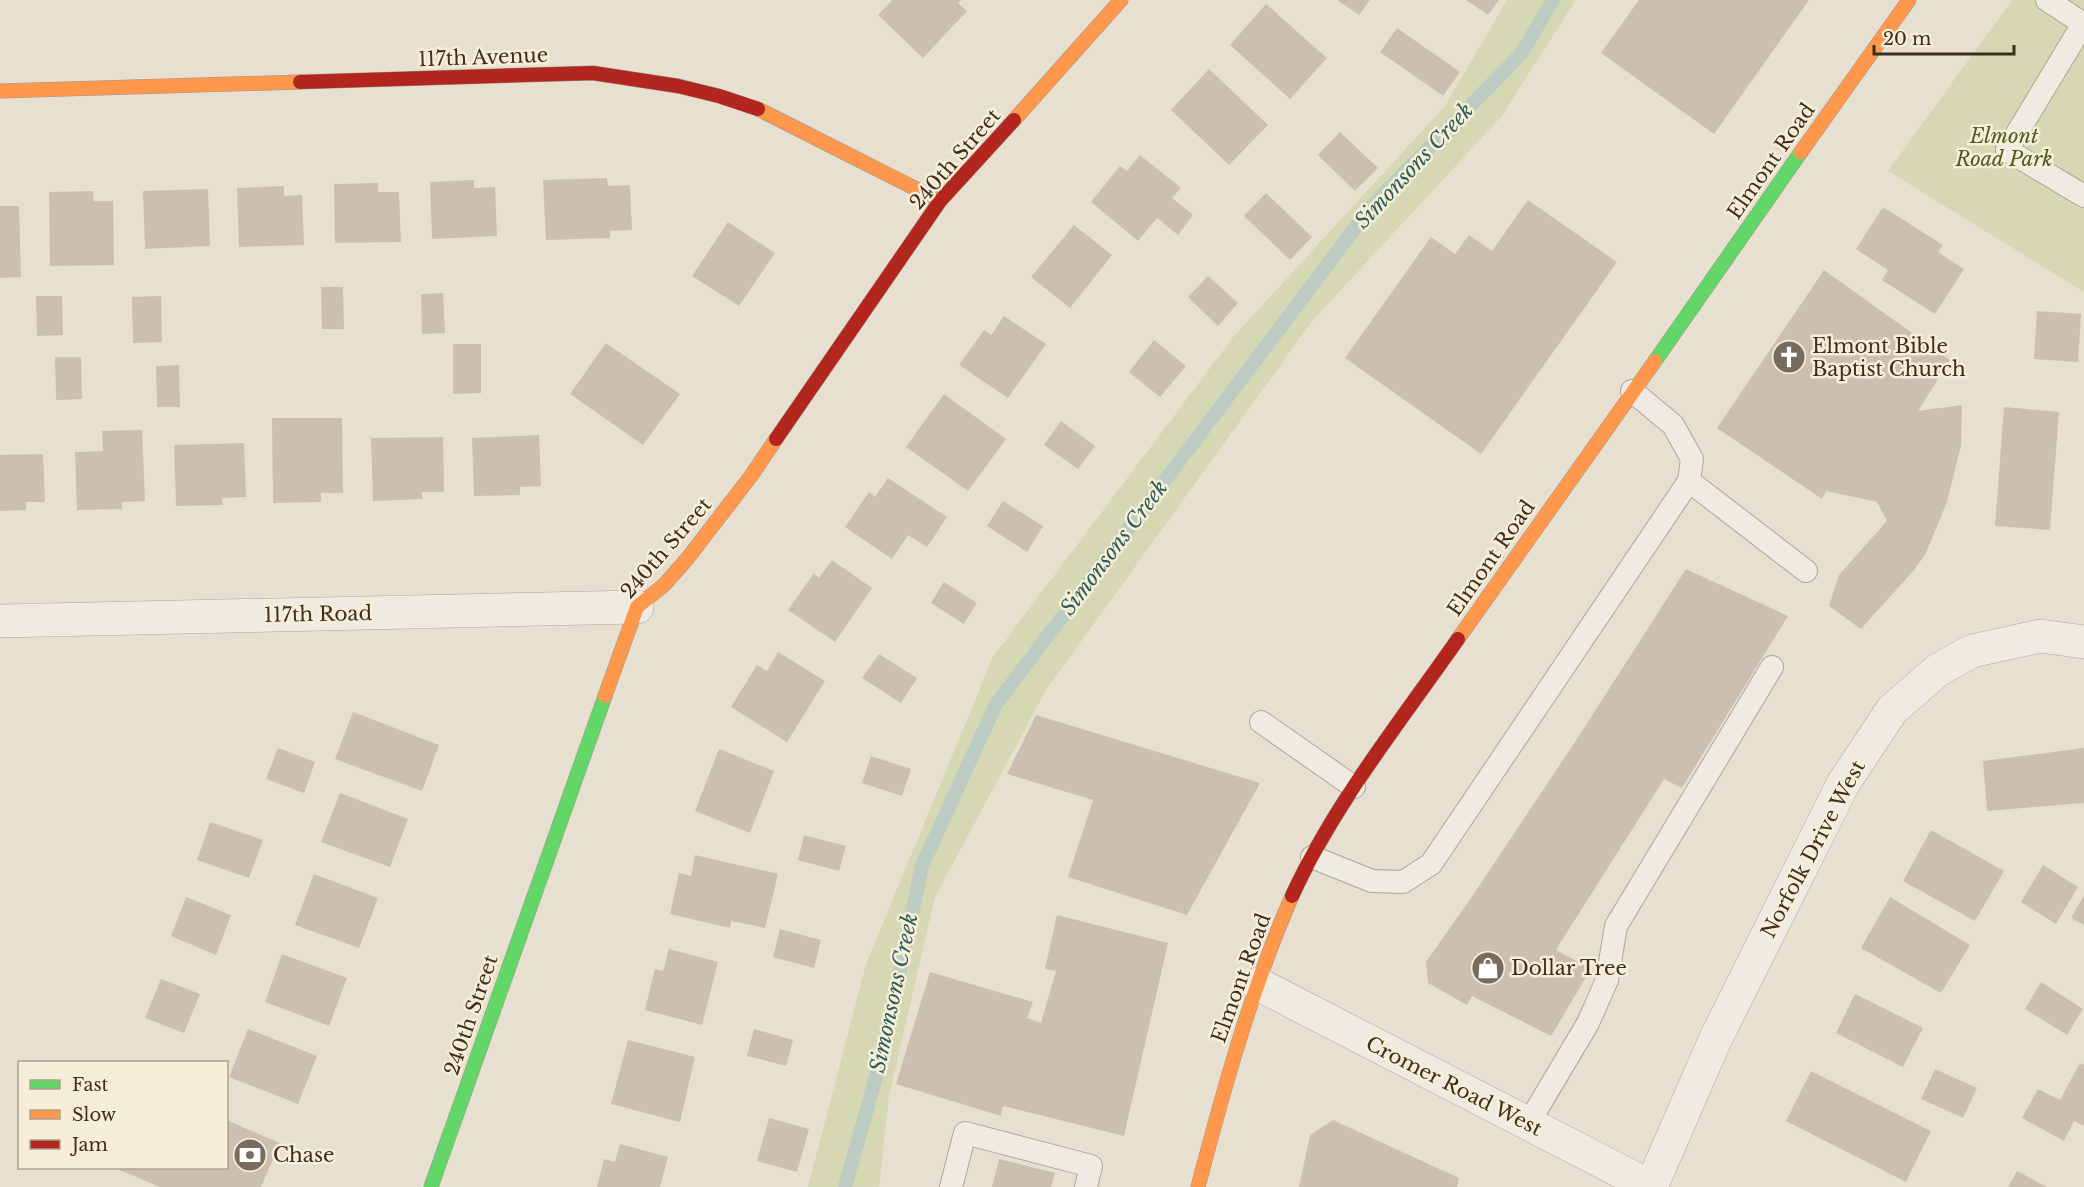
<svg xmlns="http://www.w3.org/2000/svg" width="2084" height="1187" viewBox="0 0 2084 1187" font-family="'Libre Baskerville',serif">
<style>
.green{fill:#d6d7b3}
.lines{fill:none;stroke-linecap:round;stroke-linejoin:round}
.stream{stroke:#bcccc2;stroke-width:14}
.building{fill:#cbbfb2}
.lane-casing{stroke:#ada599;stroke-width:24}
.street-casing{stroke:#ada599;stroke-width:34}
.fast-casing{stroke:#9c958a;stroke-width:15}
.slow-casing{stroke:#9c958a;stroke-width:15}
.jam-casing{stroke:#9c958a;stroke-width:15}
.lane{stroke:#efebe3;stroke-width:22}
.street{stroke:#efebe3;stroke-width:33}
.fast{stroke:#63d668;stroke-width:14}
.slow{stroke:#ff974d;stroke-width:14}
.jam{stroke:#b3261e;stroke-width:14}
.labels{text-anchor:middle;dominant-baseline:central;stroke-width:5;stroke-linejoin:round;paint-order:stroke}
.street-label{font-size:20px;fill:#3d2e20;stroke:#f7eed8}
.park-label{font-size:20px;font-style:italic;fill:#4d5a26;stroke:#f7eed8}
.poi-label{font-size:20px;fill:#3d2e20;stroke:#f7eed8;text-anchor:start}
.water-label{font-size:21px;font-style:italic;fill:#2f5d5a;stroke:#f7eed8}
</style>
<rect width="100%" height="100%" fill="#e7e0d1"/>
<g class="green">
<polygon points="1507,0 1576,0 1501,117 1313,320 1046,690 935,897 889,1096 879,1187 808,1187 866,964 993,657 1234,336 1445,106"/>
<polygon points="2012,0 2084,0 2084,292 1888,171"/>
</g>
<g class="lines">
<polyline class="stream" points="845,1187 882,1055 922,866 995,706 1370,208 1521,54 1553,0"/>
</g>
<g class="building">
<polygon points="892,0 961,0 958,3 967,11 923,58 878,15"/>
<polygon points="1337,0 1370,0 1359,15"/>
<polygon points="1466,0 1499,0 1488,15"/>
<polygon points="1639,0 1809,0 1714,134 1601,53"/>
<polygon points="1266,4 1327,58 1290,99 1230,45"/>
<polygon points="1397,28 1460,72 1443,96 1380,52"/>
<polygon points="1209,69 1268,125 1229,165 1171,110"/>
<polygon points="1340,132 1378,168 1355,191 1318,155"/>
<polygon points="1140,155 1181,188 1172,198 1193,215 1178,235 1157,218 1138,241 1091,202 1120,166 1127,171"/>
<polygon points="607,178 608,186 630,185 632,230 610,231 610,238 546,240 543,180"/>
<polygon points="474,180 474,188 495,187 497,236 432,239 430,182"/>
<polygon points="378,183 378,192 399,192 401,242 335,243 334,184"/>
<polygon points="284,186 284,196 302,195 304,245 239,247 237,188"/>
<polygon points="208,189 210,246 145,249 143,191"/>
<polygon points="93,191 94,201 113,201 114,265 50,266 49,192"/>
<polygon points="1266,193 1312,237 1290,260 1244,216"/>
<polygon points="1528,200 1617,262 1481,454 1345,358 1431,237 1455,254 1469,235 1492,251"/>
<polygon points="0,206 19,206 21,277 0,278"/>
<polygon points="1883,207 1943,245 1938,252 1964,269 1935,314 1882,280 1888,270 1856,249"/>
<polygon points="728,222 775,253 739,306 692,276"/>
<polygon points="1074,225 1112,255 1070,308 1031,277"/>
<polygon points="1824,270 1950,360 1918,411 1962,405 1961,445 1947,502 1925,555 1913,571 1861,629 1829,606 1839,575 1887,521 1877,502 1826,491 1822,499 1717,428"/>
<polygon points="1208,276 1238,303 1218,326 1188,297"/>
<polygon points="321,287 343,287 344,329 322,329"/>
<polygon points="443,293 445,333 422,334 421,294"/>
<polygon points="36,296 62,296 63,335 37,336"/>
<polygon points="161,296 162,342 133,343 132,297"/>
<polygon points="2037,311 2081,314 2078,362 2034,359"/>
<polygon points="1004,316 1046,344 1008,398 959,365 984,330 991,335"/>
<polygon points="1154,340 1186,366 1160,397 1129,372"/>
<polygon points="606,343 680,394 643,445 570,394"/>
<polygon points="453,344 481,344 481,393 453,394"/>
<polygon points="55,357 81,357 82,399 56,400"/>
<polygon points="179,365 180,407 157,407 156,366"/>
<polygon points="944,394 1006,439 968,491 906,447"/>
<polygon points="2004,407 2059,412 2050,530 1995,526"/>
<polygon points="272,418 342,418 343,493 321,493 321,502 273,503"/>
<polygon points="1061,421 1095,446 1078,469 1044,445"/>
<polygon points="142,430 145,501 122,502 122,509 77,510 75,452 103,451 102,431"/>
<polygon points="539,435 541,486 520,487 520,495 474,496 472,438"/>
<polygon points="443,437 444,492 422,492 422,499 373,501 371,438"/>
<polygon points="244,443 246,497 222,498 223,505 176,506 174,445"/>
<polygon points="43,454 45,502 26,502 26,510 0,511 0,455"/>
<polygon points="888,478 947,517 927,547 908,535 892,559 845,527 869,492 875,497"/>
<polygon points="1003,501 1043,526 1027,552 987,526"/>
<polygon points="832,560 872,588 835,642 788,610 814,573 819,578"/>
<polygon points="1686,569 1788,616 1682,788 1664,779 1559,945 1556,950 1591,969 1551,1036 1472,996 1467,1005 1428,983 1426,962 1469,901 1577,739"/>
<polygon points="944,582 977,603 964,624 931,603"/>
<polygon points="778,652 825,681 787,742 731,707 757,665 767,671"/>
<polygon points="879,654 917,678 901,703 862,678"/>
<polygon points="353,712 439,745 422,791 335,759"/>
<polygon points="1036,715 1260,783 1187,915 1068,877 1093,800 1007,774"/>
<polygon points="278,748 315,762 304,793 266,779"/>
<polygon points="2084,748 2084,803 1987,811 1983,761"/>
<polygon points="719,749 774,771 750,833 695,811"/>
<polygon points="871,756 911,769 902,796 862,783"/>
<polygon points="340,793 408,819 390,867 321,842"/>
<polygon points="210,822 263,840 249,878 197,860"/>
<polygon points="1931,830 2004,871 1975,921 1903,881"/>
<polygon points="804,835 846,846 839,871 798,860"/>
<polygon points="695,855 778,874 765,928 731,921 730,928 670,914 679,873 691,876"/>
<polygon points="2043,865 2078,887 2056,924 2021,902"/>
<polygon points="314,874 378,898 359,948 295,925"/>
<polygon points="2084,895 2084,925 2071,918"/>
<polygon points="186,897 231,915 216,955 171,936"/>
<polygon points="1890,897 1970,945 1941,993 1861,948"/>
<polygon points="1057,915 1168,943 1124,1136 1003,1106 1001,1116 896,1084 930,972 1033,1002 1027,1018 1041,1023 1056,971 1045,969"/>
<polygon points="780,929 821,940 814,968 773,957"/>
<polygon points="669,949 718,962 702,1025 645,1010 655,969 663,971"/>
<polygon points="282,954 347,978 329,1026 265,1002"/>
<polygon points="161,979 200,994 184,1033 145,1018"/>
<polygon points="2041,982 2083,1009 2067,1035 2025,1009"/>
<polygon points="1855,994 1923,1028 1903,1067 1836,1033"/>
<polygon points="248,1029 317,1056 298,1104 229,1077"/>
<polygon points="754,1029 793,1040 786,1066 747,1056"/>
<polygon points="628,1040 695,1057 680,1122 611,1104"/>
<polygon points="2080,1063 2084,1065 2084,1126 2074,1121 2064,1141 2022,1118 2038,1089 2060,1100"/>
<polygon points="1935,1069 1977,1088 1963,1118 1921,1099"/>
<polygon points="1811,1071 1931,1131 1906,1182 1786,1121"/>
<polygon points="769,1118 809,1129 797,1172 757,1161"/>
<polygon points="226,1120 280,1143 261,1187 160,1187 115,1168 226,1168"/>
<polygon points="1333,1120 1459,1178 1457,1187 1299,1187 1310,1135"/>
<polygon points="620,1144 668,1157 660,1187 597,1187 604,1159 615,1162"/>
<polygon points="999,1159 1055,1173 1051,1187 992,1187"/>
<polygon points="2017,1171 2047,1187 2008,1187"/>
</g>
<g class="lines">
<defs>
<g id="lane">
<polyline points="2047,0 2084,24"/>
<polyline points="2083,24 2007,150 2084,196"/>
<polyline points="1689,481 1806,571"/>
<polyline points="1261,722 1354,787"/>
<polyline points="1312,857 1372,881 1403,882 1431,864 1689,481 1692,459 1673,425 1632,391"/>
<polyline points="1528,1124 1588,1023 1607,980 1616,926 1772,667"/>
<polyline points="951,1187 965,1133 1091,1166 1086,1187"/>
</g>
<g id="street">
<polyline points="0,621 637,607"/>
<polyline points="1258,984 1651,1187"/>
<polyline points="1651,1187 1715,1040 1843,784 1892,710 1938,670 1972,651 2040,636 2084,642"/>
</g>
<g id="fast">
<polyline points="1655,361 1801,152"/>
<polyline points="431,1187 605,696"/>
</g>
<g id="slow">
<polyline points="0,91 300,82"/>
<polyline points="758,109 940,201"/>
<polyline points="1014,120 1121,0"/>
<polyline points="1801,152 1909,0"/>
<polyline points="1458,639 1655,361"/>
<polyline points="605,696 637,607 664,585 687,559 751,476 776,439"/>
<path d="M1198,1187c26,-99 53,-197 94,-291"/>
</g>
<g id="jam">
<polyline points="300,82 593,73 678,86 719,96 758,109"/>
<polyline points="776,439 940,201 1014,120"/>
<path d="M1292,896c42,-92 108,-174 166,-257"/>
</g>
</defs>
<use href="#lane" class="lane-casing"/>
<use href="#street" class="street-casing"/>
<use href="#fast" class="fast-casing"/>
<use href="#slow" class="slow-casing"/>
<use href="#jam" class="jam-casing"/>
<use href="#lane" class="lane"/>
<use href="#street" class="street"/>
<use href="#fast" class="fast"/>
<use href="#slow" class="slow"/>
<use href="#jam" class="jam"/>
</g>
<defs>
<symbol id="church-disc" viewBox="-11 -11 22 22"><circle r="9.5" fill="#786c5e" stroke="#f7eed8"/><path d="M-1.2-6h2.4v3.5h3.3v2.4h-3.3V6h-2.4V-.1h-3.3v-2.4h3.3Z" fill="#fff"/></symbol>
<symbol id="shop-disc" viewBox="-11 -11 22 22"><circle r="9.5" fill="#786c5e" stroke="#f7eed8"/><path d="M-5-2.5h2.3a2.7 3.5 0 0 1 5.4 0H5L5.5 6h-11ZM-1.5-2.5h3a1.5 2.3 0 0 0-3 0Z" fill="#fff"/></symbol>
<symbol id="bank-disc" viewBox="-11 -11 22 22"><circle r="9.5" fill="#786c5e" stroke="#f7eed8"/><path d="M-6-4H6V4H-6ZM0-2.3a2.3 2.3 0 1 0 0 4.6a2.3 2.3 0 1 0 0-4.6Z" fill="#fff"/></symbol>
</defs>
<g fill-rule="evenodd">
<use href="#church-disc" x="1770" y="338" width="38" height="38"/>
<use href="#shop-disc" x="1469" y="949" width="38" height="38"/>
<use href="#bank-disc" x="231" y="1136" width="38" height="38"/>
</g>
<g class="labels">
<g class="street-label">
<text transform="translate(483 57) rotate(-2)">117th Avenue</text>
<text transform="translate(955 159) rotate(-49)">240th Street</text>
<text transform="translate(1771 161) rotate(-55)">Elmont Road</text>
<text transform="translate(666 548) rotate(-49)">240th Street</text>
<text transform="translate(1491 558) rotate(-55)">Elmont Road</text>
<text transform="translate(318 614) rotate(-1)">117th Road</text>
<text transform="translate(1813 849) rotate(-62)">Norfolk Drive West</text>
<text transform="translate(1241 978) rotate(-70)">Elmont Road</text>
<text transform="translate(471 1015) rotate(-71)">240th Street</text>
<text transform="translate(1454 1086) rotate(27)">Cromer Road West</text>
</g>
<g class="park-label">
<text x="2004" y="136">Elmont<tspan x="2004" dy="23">Road Park</tspan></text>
</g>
<g class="poi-label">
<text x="1812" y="346">Elmont Bible<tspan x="1812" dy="23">Baptist Church</tspan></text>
<text x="1511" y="968">Dollar Tree</text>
<text x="273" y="1155">Chase</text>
</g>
<g class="water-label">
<text transform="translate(1414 166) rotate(-47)">Simonsons Creek</text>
<text transform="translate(1114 548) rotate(-53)">Simonsons Creek</text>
<text transform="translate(894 993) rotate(-78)">Simonsons Creek</text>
</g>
</g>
<rect x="18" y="1061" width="210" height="108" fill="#f7eed8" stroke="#ada18e" stroke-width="1.5"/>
<rect x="30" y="1080" width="30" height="9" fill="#63d668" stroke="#ada18e" stroke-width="1.5"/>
<text x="72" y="1091" font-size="18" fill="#3d2e20">Fast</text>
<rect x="30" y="1110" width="30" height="9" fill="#ff974d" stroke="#ada18e" stroke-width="1.5"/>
<text x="72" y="1121" font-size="18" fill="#3d2e20">Slow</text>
<rect x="30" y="1140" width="30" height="9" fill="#b3261e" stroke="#ada18e" stroke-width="1.5"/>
<text x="72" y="1151" font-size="18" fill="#3d2e20">Jam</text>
<path d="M1874 45v9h140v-9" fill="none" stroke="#3d2e20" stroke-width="3"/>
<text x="1883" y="45" font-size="18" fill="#3d2e20" stroke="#f7eed8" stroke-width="4.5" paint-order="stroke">20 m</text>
</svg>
